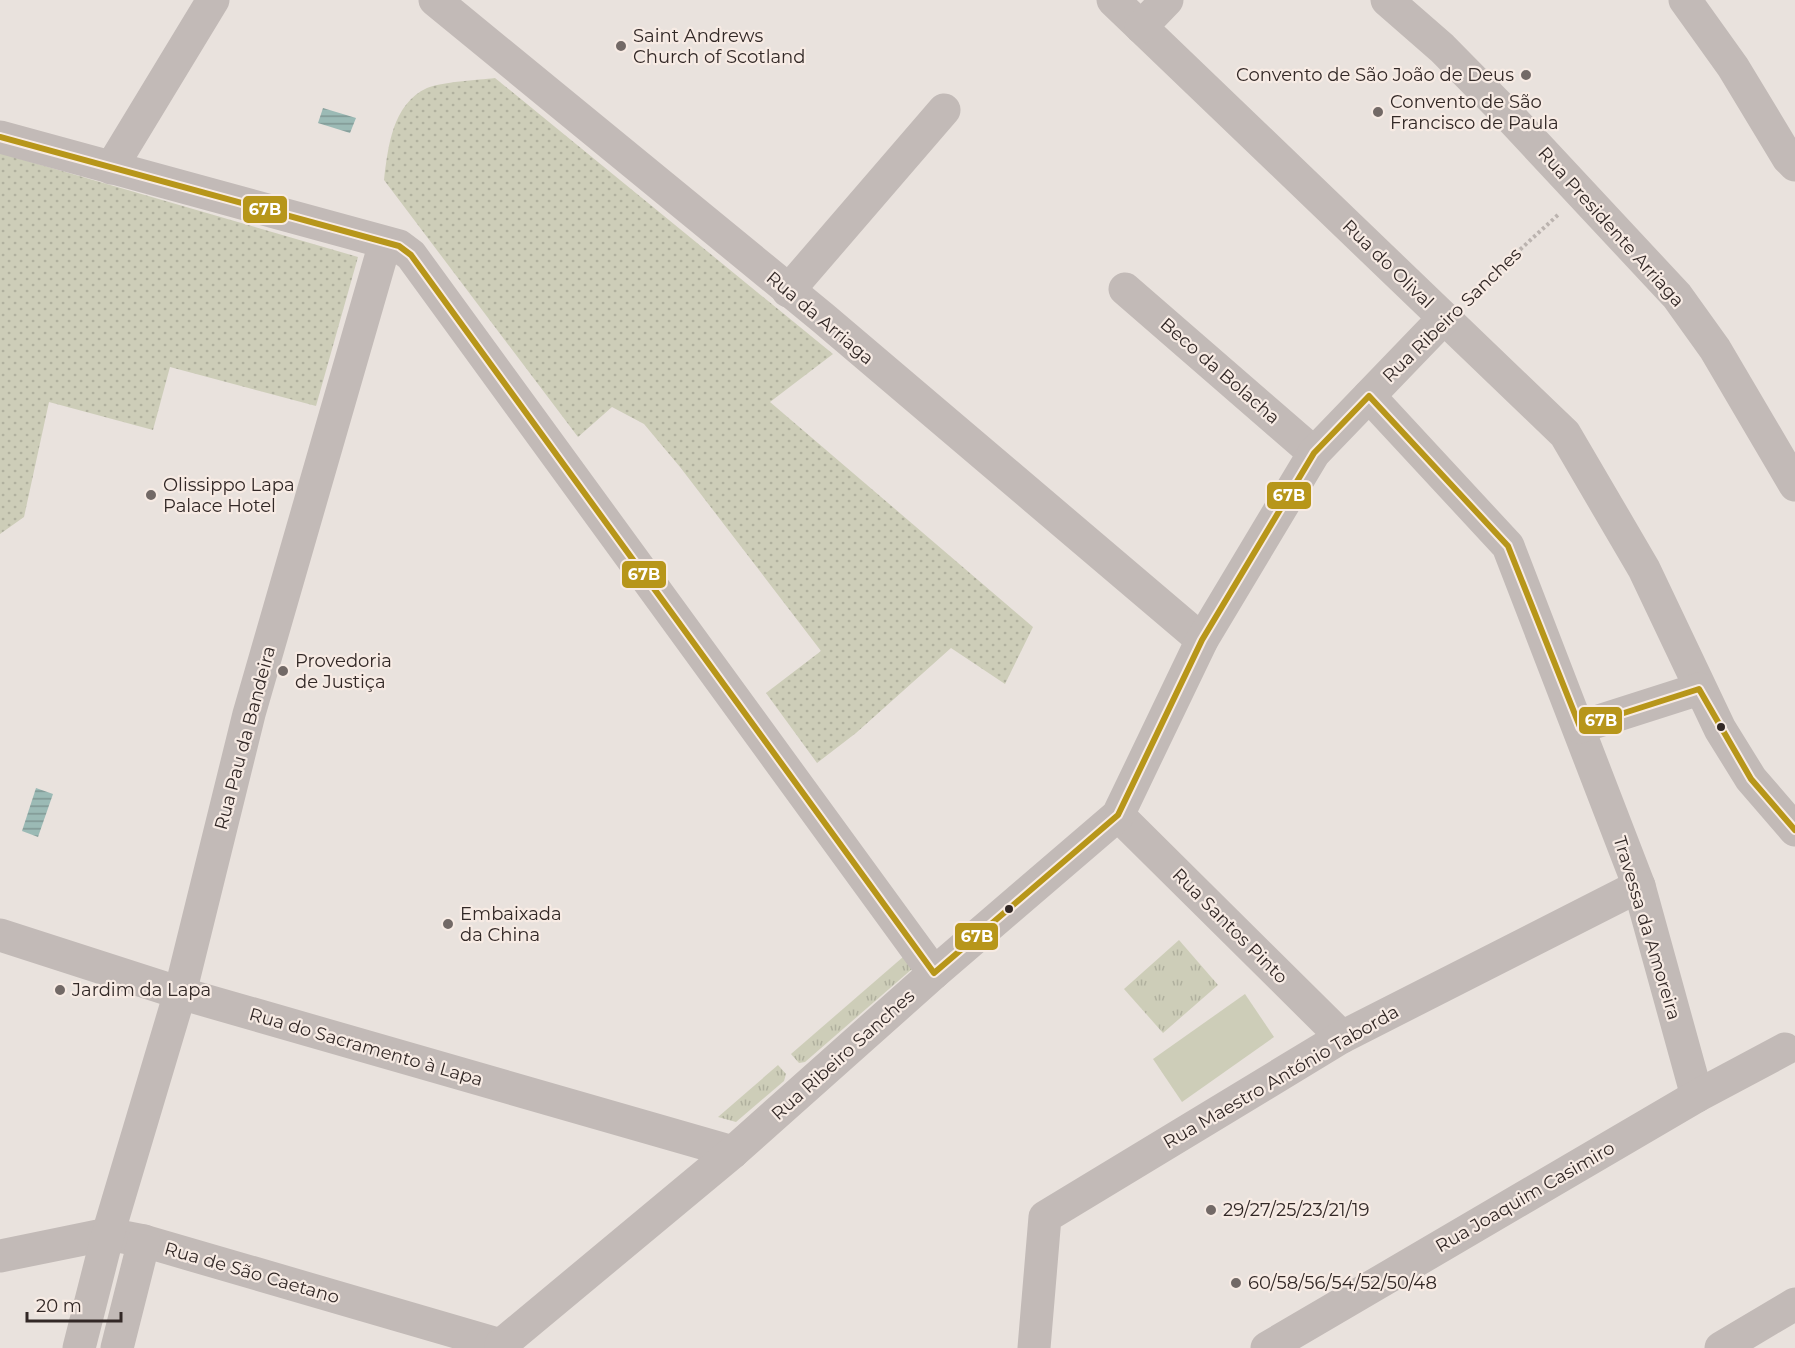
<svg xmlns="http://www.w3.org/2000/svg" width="1795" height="1348" viewBox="0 0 1795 1348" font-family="Montserrat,sans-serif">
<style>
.grass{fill:url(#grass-tufts)}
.garden{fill:url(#garden-dots)}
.pitch{fill:#cdcdb8}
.water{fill:url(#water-rules)}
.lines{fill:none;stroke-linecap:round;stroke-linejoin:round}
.path{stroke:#bbb3af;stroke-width:4;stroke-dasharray:3 3;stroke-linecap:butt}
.minor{stroke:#c2bab7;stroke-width:33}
.bus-1-casing{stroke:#f7ebe4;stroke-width:10}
.bus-1{stroke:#b7961a;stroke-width:6}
.poi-dot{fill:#726966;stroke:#f7ebe4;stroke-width:2}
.bus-dot{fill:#322826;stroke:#f7ebe4;stroke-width:2}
.labels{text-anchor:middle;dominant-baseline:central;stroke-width:4.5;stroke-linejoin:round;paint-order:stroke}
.poi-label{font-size:18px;fill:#322826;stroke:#f7ebe4;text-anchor:start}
.street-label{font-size:18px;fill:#322826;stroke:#f7ebe4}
.line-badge{stroke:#f7ebe4;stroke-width:2}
.badge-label{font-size:16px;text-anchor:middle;font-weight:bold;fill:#fff}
</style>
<defs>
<pattern id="grass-tufts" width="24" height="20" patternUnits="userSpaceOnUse" patternTransform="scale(1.5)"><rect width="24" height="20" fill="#cdcdb8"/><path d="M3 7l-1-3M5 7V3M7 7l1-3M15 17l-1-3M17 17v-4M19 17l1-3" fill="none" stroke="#b0b09e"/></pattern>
<pattern id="garden-dots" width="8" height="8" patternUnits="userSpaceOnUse" patternTransform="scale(1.5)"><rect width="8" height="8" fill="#cdcdb8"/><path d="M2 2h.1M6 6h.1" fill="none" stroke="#b0b09e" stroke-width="1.8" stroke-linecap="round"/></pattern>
<pattern id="water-rules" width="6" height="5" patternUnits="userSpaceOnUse" patternTransform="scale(1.5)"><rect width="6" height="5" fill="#9bbab5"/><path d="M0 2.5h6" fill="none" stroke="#7f9793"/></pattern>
</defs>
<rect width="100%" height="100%" fill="#e9e2dd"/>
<g class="grass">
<polygon points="1179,940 1218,985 1163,1033 1124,989"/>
<polygon points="903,957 912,969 805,1062 799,1063 791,1054"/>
<polygon points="778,1065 786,1074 784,1081 736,1122 718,1117"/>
</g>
<g class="garden">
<path d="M495,78l338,276 -63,48 263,225 -28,57 -54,-36 -95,85 -39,30 -51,-70 55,-42 -141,-184 -36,-43 -32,-17 -34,30 -194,-257c4,-32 8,-76 43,-92 14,-6 51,-8 68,-10z"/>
<polygon points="0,153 358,257 316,406 170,367 153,430 49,402 24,517 0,534"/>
</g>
<polygon class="pitch" points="1245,994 1274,1037 1182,1102 1153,1059"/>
<g class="water">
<polygon points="323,108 356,118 350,133 318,123"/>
<polygon points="36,788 53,794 38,837 22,831"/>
</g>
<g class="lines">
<polyline class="path" points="1467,298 1559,214"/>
<g class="minor">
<polyline points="435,0 823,318 1202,640"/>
<polyline points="1113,0 1565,434 1644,569 1720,729 1751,779 1795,830"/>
<polyline points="1387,0 1442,48 1511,118 1677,296 1715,349 1795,485"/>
<polyline points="1685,0 1733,67 1788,158 1795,165"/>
<polyline points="1141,27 1167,0"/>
<polyline points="0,137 399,246 411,255 934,973"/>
<polyline points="111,168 213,0"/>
<polyline points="1125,289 1314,453"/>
<polyline points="788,291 944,110"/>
<polyline points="1369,396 1508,546 1639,886 1697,1096"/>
<polyline points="1580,727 1699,689"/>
<polyline points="1118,815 1342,1037"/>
<polyline points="0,935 180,993 733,1152"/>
<polyline points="0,1256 108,1234 144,1241 501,1345"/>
<polyline points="501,1345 733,1152 934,973 1118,815 1202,640 1314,453 1444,318"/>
<polyline points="79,1348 108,1234 180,993 249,714 385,243"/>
<polyline points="117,1348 144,1241"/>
<polyline points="1034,1348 1045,1217 1342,1037 1639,886"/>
<polyline points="1267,1348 1697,1096 1785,1049"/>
<polyline points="1721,1348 1795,1304"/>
</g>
<defs>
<polyline id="bus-1" points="0,137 399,246 411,255 934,973 1118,815 1202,640 1314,453 1369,396 1508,546 1580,727 1699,689 1751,779 1795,830"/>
</defs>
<use href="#bus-1" class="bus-1-casing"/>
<use href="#bus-1" class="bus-1"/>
</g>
<g class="poi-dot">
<circle cx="621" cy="46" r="6"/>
<circle cx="1526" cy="75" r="6"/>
<circle cx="1378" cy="112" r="6"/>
<circle cx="151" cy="495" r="6"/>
<circle cx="283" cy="671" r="6"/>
<circle cx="448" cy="924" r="6"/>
<circle cx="60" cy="990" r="6"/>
<circle cx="1211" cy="1210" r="6"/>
<circle cx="1236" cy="1283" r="6"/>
</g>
<g class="bus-dot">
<circle cx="1721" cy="727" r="5"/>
<circle cx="1009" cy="909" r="5"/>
</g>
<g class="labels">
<g class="poi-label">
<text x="633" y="36">Saint Andrews<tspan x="633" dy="21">Church of Scotland</tspan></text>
<text x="1514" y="75" text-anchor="end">Convento de São João de Deus</text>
<text x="1390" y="102">Convento de São<tspan x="1390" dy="21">Francisco de Paula</tspan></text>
<text x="163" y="485">Olissippo Lapa<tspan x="163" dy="21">Palace Hotel</tspan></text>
<text x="295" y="661">Provedoria<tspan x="295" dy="21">de Justiça</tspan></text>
<text x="460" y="914">Embaixada<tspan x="460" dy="21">da China</tspan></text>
<text x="72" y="990">Jardim da Lapa</text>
<text x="1223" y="1210">29/27/25/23/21/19</text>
<text x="1248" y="1283">60/58/56/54/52/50/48</text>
</g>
<g class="street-label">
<text transform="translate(1611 227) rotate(48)">Rua Presidente Arriaga</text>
<text transform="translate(1388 264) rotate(44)">Rua do Olival</text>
<text transform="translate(1452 315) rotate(-44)">Rua Ribeiro Sanches</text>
<text transform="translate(820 318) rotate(40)">Rua da Arriaga</text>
<text transform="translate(1220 371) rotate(41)">Beco da Bolacha</text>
<text transform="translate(245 738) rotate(-75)">Rua Pau da Bandeira</text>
<text transform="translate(1230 926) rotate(45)">Rua Santos Pinto</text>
<text transform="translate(1647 928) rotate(73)">Travessa da Amoreira</text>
<text transform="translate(366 1047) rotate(16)">Rua do Sacramento à Lapa</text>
<text transform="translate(843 1055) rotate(-42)">Rua Ribeiro Sanches</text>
<text transform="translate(1281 1077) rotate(-30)">Rua Maestro António Taborda</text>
<text transform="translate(1525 1197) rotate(-30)">Rua Joaquim Casimiro</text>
<text transform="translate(252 1273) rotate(16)">Rua de São Caetano</text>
</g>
</g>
<g class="line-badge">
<rect x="242" y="195" width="46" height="29" rx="6" fill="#b7961a"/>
<rect x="1266" y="481" width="46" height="29" rx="6" fill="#b7961a"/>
<rect x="621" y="560" width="46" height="29" rx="6" fill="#b7961a"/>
<rect x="1578" y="706" width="45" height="29" rx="6" fill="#b7961a"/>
<rect x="954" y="922" width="45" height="29" rx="6" fill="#b7961a"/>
</g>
<g class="badge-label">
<text x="265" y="215">67B</text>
<text x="1289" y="501">67B</text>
<text x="644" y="580">67B</text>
<text x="1601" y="726">67B</text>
<text x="977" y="942">67B</text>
</g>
<path d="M27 1312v9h94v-9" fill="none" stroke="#322826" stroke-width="3"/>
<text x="36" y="1312" font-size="18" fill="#322826" stroke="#f7ebe4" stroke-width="4.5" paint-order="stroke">20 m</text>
</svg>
